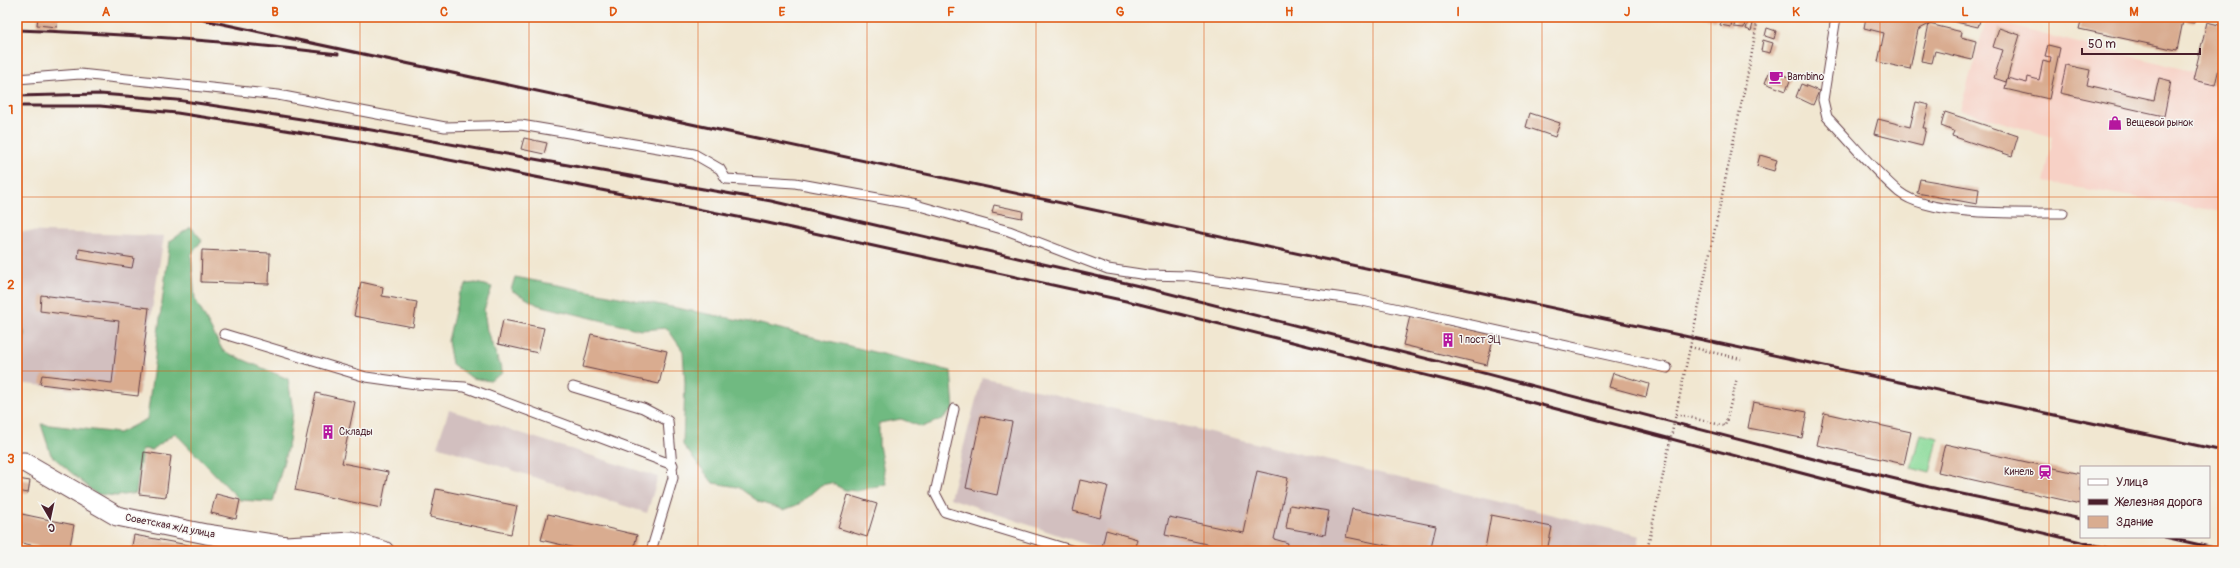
<svg xmlns="http://www.w3.org/2000/svg" width="2240" height="568" viewBox="0 0 2240 568" font-family="Pangolin,sans-serif">
<style>
.built{fill:#f7d1c6}
.industrial{fill:#d2bfbf}
.green{fill:#8ada99;stroke:#6a7c62}
.forest{fill:#6fba81;stroke:#5c6c56}
.building{fill:#d9ac90}
.lines{fill:none;stroke-linecap:round;stroke-linejoin:round}
.lane-casing{stroke:#633d44;stroke-width:11}
.street-casing{stroke:#633d44;stroke-width:21}
.path{stroke:#633d44;stroke-width:2.5;stroke-dasharray:1 3;stroke-linecap:butt}
.lane{stroke:#fff;stroke-width:9}
.street{stroke:#fff;stroke-width:19}
.rail{stroke:#4a1f2b;stroke-width:3}
.path-bridge{stroke:#633d44;stroke-width:2.5;stroke-dasharray:1 3;stroke-linecap:butt}
.grid{fill:none;stroke:#e0560e;stroke-width:1;stroke-opacity:0.55}
.labels{text-anchor:middle;dominant-baseline:central;stroke-width:3;stroke-linejoin:round;paint-order:stroke}
.poi-label{font-size:10px;fill:#4a1f2b;stroke:#f6f6f2;text-anchor:start}
.street-label{font-size:10px;fill:#4a1f2b;stroke:#f6f6f2}
.neatline{fill:none;stroke:#e0560e;stroke-width:1.5}
.grid-label{font-size:13px;text-anchor:middle;font-weight:bold;fill:#e0560e}
</style>
<rect width="100%" height="100%" fill="#f6f6f2"/>
<filter id="ink" filterUnits="userSpaceOnUse"><feTurbulence type="fractalNoise" baseFrequency=".025" numOctaves="2"/><feDisplacementMap in="SourceGraphic" scale="8" xChannelSelector="R" yChannelSelector="G"/><feConvolveMatrix kernelMatrix="1 2 1 2 8 2 1 2 1" color-interpolation-filters="sRGB"/></filter>
<filter id="wash" filterUnits="userSpaceOnUse"><feTurbulence type="fractalNoise" baseFrequency=".012" numOctaves="4" result="noise"/><feDisplacementMap in="SourceGraphic" scale="16" xChannelSelector="R" yChannelSelector="G"/><feGaussianBlur stdDeviation="0.9" result="paint"/><feColorMatrix in="noise" values="0 0 0 0 0 0 0 0 0 0 0 0 0 0 0 0 0 1.4 0 .05"/><feComposite in="paint" operator="in"/></filter>
<g filter="url(#wash)">
<rect width="100%" height="100%" fill="#f1e7d1"/>
<polygon class="built" points="1986,20 2223,79 2223,212 2044,182 2053,137 1960,110"/>
<g class="industrial">
<polygon points="17,231 164,236 138,396 17,383"/>
<polygon points="982,377 1640,536 1636,551 1105,551 950,498"/>
<polygon points="449,410 658,477 647,513 437,446"/>
</g>
<polygon class="green" points="1920,434 1938,438 1930,473 1911,468"/>
<g class="forest">
<polygon points="191,227 202,240 191,255 195,299 223,351 288,379 293,411 289,441 273,502 240,500 175,433 152,450 142,449 136,493 117,496 96,494 51,455 41,424 119,433 147,419 170,241"/>
<polygon points="515,277 760,324 951,371 954,409 942,419 922,427 901,419 879,423 879,445 886,484 857,491 845,490 831,483 821,485 799,504 784,510 759,502 738,487 713,483 683,445 685,383 683,351 667,328 641,330 538,305 511,290"/>
<polygon points="476,283 492,287 484,310 487,331 503,373 490,381 472,378 452,364 448,341 459,294 467,284"/>
<path d="M17,327l7,4c1,8 0,15 -4,23l-3,1z"/>
</g>
<g id="blocks">
<g class="building">
<polygon points="38,17 58,17 57,27 37,25"/>
<polygon points="1702,17 1718,17 1716,21"/>
<polygon points="1722,17 1732,19 1731,27 1720,25"/>
<polygon points="1866,17 1942,17 1918,30 1910,69 1878,62 1884,33 1864,28"/>
<polygon points="1948,17 1981,17 1978,27 1947,20"/>
<polygon points="2082,17 2195,17 2194,23 2183,21 2177,50 2079,29"/>
<polygon points="1735,20 1745,22 1744,28 1734,27"/>
<polygon points="1748,22 1753,24 1751,31 1746,29"/>
<polygon points="2207,22 2223,26 2223,69 2219,68 2215,85 2193,80"/>
<polygon points="1929,24 1962,32 1961,37 1976,41 1972,60 1935,51 1932,63 1921,61"/>
<polygon points="1767,28 1776,31 1774,39 1765,36"/>
<polygon points="1999,28 2020,35 2006,82 1994,78 2003,50 1993,47"/>
<polygon points="1763,40 1773,43 1770,53 1761,51"/>
<polygon points="2048,45 2060,48 2049,99 2005,89 2007,78 2027,83 2028,77 2039,80 2043,61 2050,63 2051,57 2045,56"/>
<polygon points="2066,65 2090,70 2087,85 2154,100 2159,78 2171,81 2164,116 2060,93"/>
<polygon points="1770,70 1791,78 1786,91 1765,83"/>
<polygon points="1801,84 1819,91 1813,105 1796,97"/>
<polygon points="1916,102 1929,105 1923,128 1926,128 1922,146 1874,134 1878,119 1910,127"/>
<polygon points="1945,112 2018,136 2012,156 1952,136 1954,131 1941,126"/>
<polygon points="1530,113 1560,123 1555,137 1526,127"/>
<polygon points="524,138 547,143 544,154 521,149"/>
<polygon points="1760,155 1777,160 1774,171 1757,166"/>
<polygon points="1920,179 1979,189 1977,204 1917,193"/>
<polygon points="994,205 1023,211 1022,218 992,212"/>
<polygon points="79,249 134,258 132,268 78,259"/>
<polygon points="202,250 270,253 269,284 201,282"/>
<polygon points="361,282 383,287 382,296 417,302 413,327 354,316"/>
<polygon points="41,295 149,308 138,396 40,384 42,375 112,383 119,321 40,311"/>
<polygon points="1410,316 1494,335 1487,365 1403,345"/>
<polygon points="503,320 544,328 538,353 498,344"/>
<polygon points="591,334 667,351 659,384 583,367"/>
<polygon points="1613,373 1649,384 1646,397 1609,387"/>
<polygon points="316,393 355,402 342,463 388,472 381,508 295,490"/>
<polygon points="1753,402 1807,412 1802,438 1748,428"/>
<polygon points="1824,413 1911,432 1904,464 1817,445"/>
<polygon points="981,416 1012,422 997,495 966,488"/>
<polygon points="1945,444 2081,474 2081,504 1938,472"/>
<polygon points="144,452 171,456 166,497 139,494"/>
<polygon points="1257,471 1288,478 1274,539 1288,543 1286,551 1239,551 1165,535 1169,517 1244,533"/>
<polygon points="18,479 30,481 28,493 17,491"/>
<polygon points="1080,480 1108,486 1100,518 1073,511"/>
<polygon points="436,489 517,506 511,534 430,517"/>
<polygon points="216,494 240,500 236,519 211,513"/>
<polygon points="848,495 877,504 867,537 838,528"/>
<polygon points="1290,505 1329,511 1325,535 1286,528"/>
<polygon points="1352,509 1436,526 1430,551 1413,551 1346,537"/>
<polygon points="17,513 74,525 69,551 59,551 17,542"/>
<polygon points="548,514 637,535 633,551 588,551 541,540"/>
<polygon points="1491,515 1552,527 1547,551 1497,551 1485,549"/>
<polygon points="1106,530 1137,539 1134,551 1118,551 1102,547"/>
<polygon points="134,535 215,550 214,551 131,551"/>
</g>
</g>
</g>
<g filter="url(#ink)">
<use href="#blocks" fill-opacity="0" stroke="#633d44" stroke-width="1"/>
<g class="lines">
<defs>
<g id="lane">
<path d="M1836,17l-13,83 4,17c23,24 47,54 72,75 31,25 124,21 164,21"/>
<polyline points="17,79 80,74 278,95 445,127 521,125 694,154 720,169 726,179 795,183 916,205 1009,231 1108,269 1147,275 1189,276 1358,300 1667,368"/>
<polyline points="224,334 366,377 416,384 465,387 673,465"/>
<polyline points="573,387 643,408 668,421 673,478 651,551"/>
<polyline points="954,409 935,493 945,512 1074,551"/>
</g>
<polyline id="street" points="17,463 24,462 117,516 206,534 286,546 352,542 384,551"/>
</defs>
<use href="#lane" class="lane-casing"/>
<use href="#street" class="street-casing"/>
<g class="path">
<polyline points="1751,58 1758,17"/>
<polyline points="1690,347 1741,359"/>
<polyline points="1676,414 1725,426 1737,378"/>
</g>
<use href="#lane" class="lane"/>
<use href="#street" class="street"/>
<g class="rail">
<polyline points="190,17 2223,451"/>
<path d="M17,30c108,4 214,11 321,24"/>
<polyline points="17,96 100,94 177,100 360,128 771,201 1139,286 1472,370 1829,463 1929,487 2081,519"/>
<polyline points="17,106 100,106 177,113 261,126 358,142 768,223 1135,303 1469,386 1927,506 2120,551"/>
<polyline points="2165,537 2223,550"/>
</g>
<polyline class="path-bridge" points="1647,551 1751,58"/>
</g>
</g>
<path class="grid" d="M191,17v534M360,17v534M529,17v534M698,17v534M867,17v534M1036,17v534M1204,17v534M1373,17v534M1542,17v534M1711,17v534M1880,17v534M2049,17v534M17,197h2206M17,371h2206"/>
<defs>
<symbol id="cafe-bare" viewBox="-9 -9 18 18"><path d="M-5.5-4.5H6V0H3Q3 3.5 0 3.5H-2.5Q-5.5 3.5-5.5 0ZM3-3.2v2h1.7v-2ZM-6 4.5H4V6H-6Z" fill="#b5179e" stroke="#f6f6f2" stroke-width="2.5" paint-order="stroke"/></symbol>
<symbol id="shop-bare" viewBox="-9 -9 18 18"><path d="M-5-2.5h2.3a2.7 3.5 0 0 1 5.4 0H5L5.5 6h-11ZM-1.5-2.5h3a1.5 2.3 0 0 0-3 0Z" fill="#b5179e" stroke="#f6f6f2" stroke-width="2.5" paint-order="stroke"/></symbol>
<symbol id="building-bare" viewBox="-9 -9 18 18"><path d="M-4-6H4V6H1V3H-1V6H-4ZM-2.5-4.3h1.7v1.8h-1.7ZM.8-4.3h1.7v1.8H.8ZM-2.5-1h1.7V.8h-1.7ZM.8-1h1.7V.8H.8Z" fill="#b5179e" stroke="#f6f6f2" stroke-width="2.5" paint-order="stroke"/></symbol>
<symbol id="station-bare" viewBox="-9 -9 18 18"><path d="M-3-6H3Q5-6 5-4V2Q5 4 3 4L4.5 6H3L1.5 4h-3L-3 6H-4.5L-3 4Q-5 4-5 2V-4Q-5-6-3-6ZM-3.5-4v3h7v-3ZM-3.5 1v1.5H-2V1ZM2 1v1.5H3.5V1Z" fill="#b5179e" stroke="#f6f6f2" stroke-width="2.5" paint-order="stroke"/></symbol>
</defs>
<g fill-rule="evenodd">
<use href="#cafe-bare" x="1766" y="67" width="20" height="20"/>
<use href="#shop-bare" x="2105" y="113" width="20" height="20"/>
<use href="#building-bare" x="1438" y="330" width="20" height="20"/>
<use href="#building-bare" x="318" y="422" width="20" height="20"/>
<use href="#station-bare" x="2035" y="462" width="20" height="20"/>
</g>
<g class="labels">
<g class="poi-label">
<text x="1787" y="77">Bambino</text>
<text x="2126" y="123">Вещевой рынок</text>
<text x="1459" y="340">1 пост ЭЦ</text>
<text x="339" y="432">Склады</text>
<text x="2034" y="472" text-anchor="end">Кинель</text>
</g>
<g class="street-label">
<text transform="translate(170 526) rotate(11)">Советская ж/д улица</text>
</g>
</g>
<rect width="2240" height="568" fill="none" stroke="#f6f6f2" stroke-width="44"/>
<rect x="2080" y="466" width="130" height="72" fill="#f6f6f2" stroke="#b1a0a2"/>
<rect x="2088" y="479" width="20" height="6" fill="#ffffff" stroke="#b1a0a2"/>
<text x="2116" y="486" font-size="12" fill="#4a1f2b">Улица</text>
<rect x="2088" y="499" width="20" height="6" fill="#4a1f2b" stroke="#b1a0a2"/>
<text x="2116" y="506" font-size="12" fill="#4a1f2b">Железная дорога</text>
<rect x="2088" y="516" width="20" height="12" fill="#d9ac90" stroke="#b1a0a2"/>
<text x="2116" y="526" font-size="12" fill="#4a1f2b">Здание</text>
<g transform="translate(50 518) rotate(171)" stroke="#f6f6f2" stroke-width="3" paint-order="stroke">
<path d="M0-3L7 15L0 10L-7 15Z" fill="#4a1f2b"/>
<text y="-6" font-size="11" font-weight="bold" text-anchor="middle" fill="#4a1f2b">С</text>
</g>
<path d="M2082 48v6h118v-6" fill="none" stroke="#4a1f2b" stroke-width="2"/>
<text x="2088" y="48" font-size="12" fill="#4a1f2b" stroke="#f6f6f2" stroke-width="3" paint-order="stroke">50 m</text>
<rect x="22" y="22" width="2196" height="524" class="neatline"/>
<g class="grid-label">
<text x="106" y="16">A</text>
<text x="275" y="16">B</text>
<text x="444" y="16">C</text>
<text x="613" y="16">D</text>
<text x="782" y="16">E</text>
<text x="951" y="16">F</text>
<text x="1120" y="16">G</text>
<text x="1289" y="16">H</text>
<text x="1458" y="16">I</text>
<text x="1627" y="16">J</text>
<text x="1796" y="16">K</text>
<text x="1965" y="16">L</text>
<text x="2134" y="16">M</text>
<text x="11" y="114">1</text>
<text x="11" y="289">2</text>
<text x="11" y="463">3</text>
</g>
</svg>
